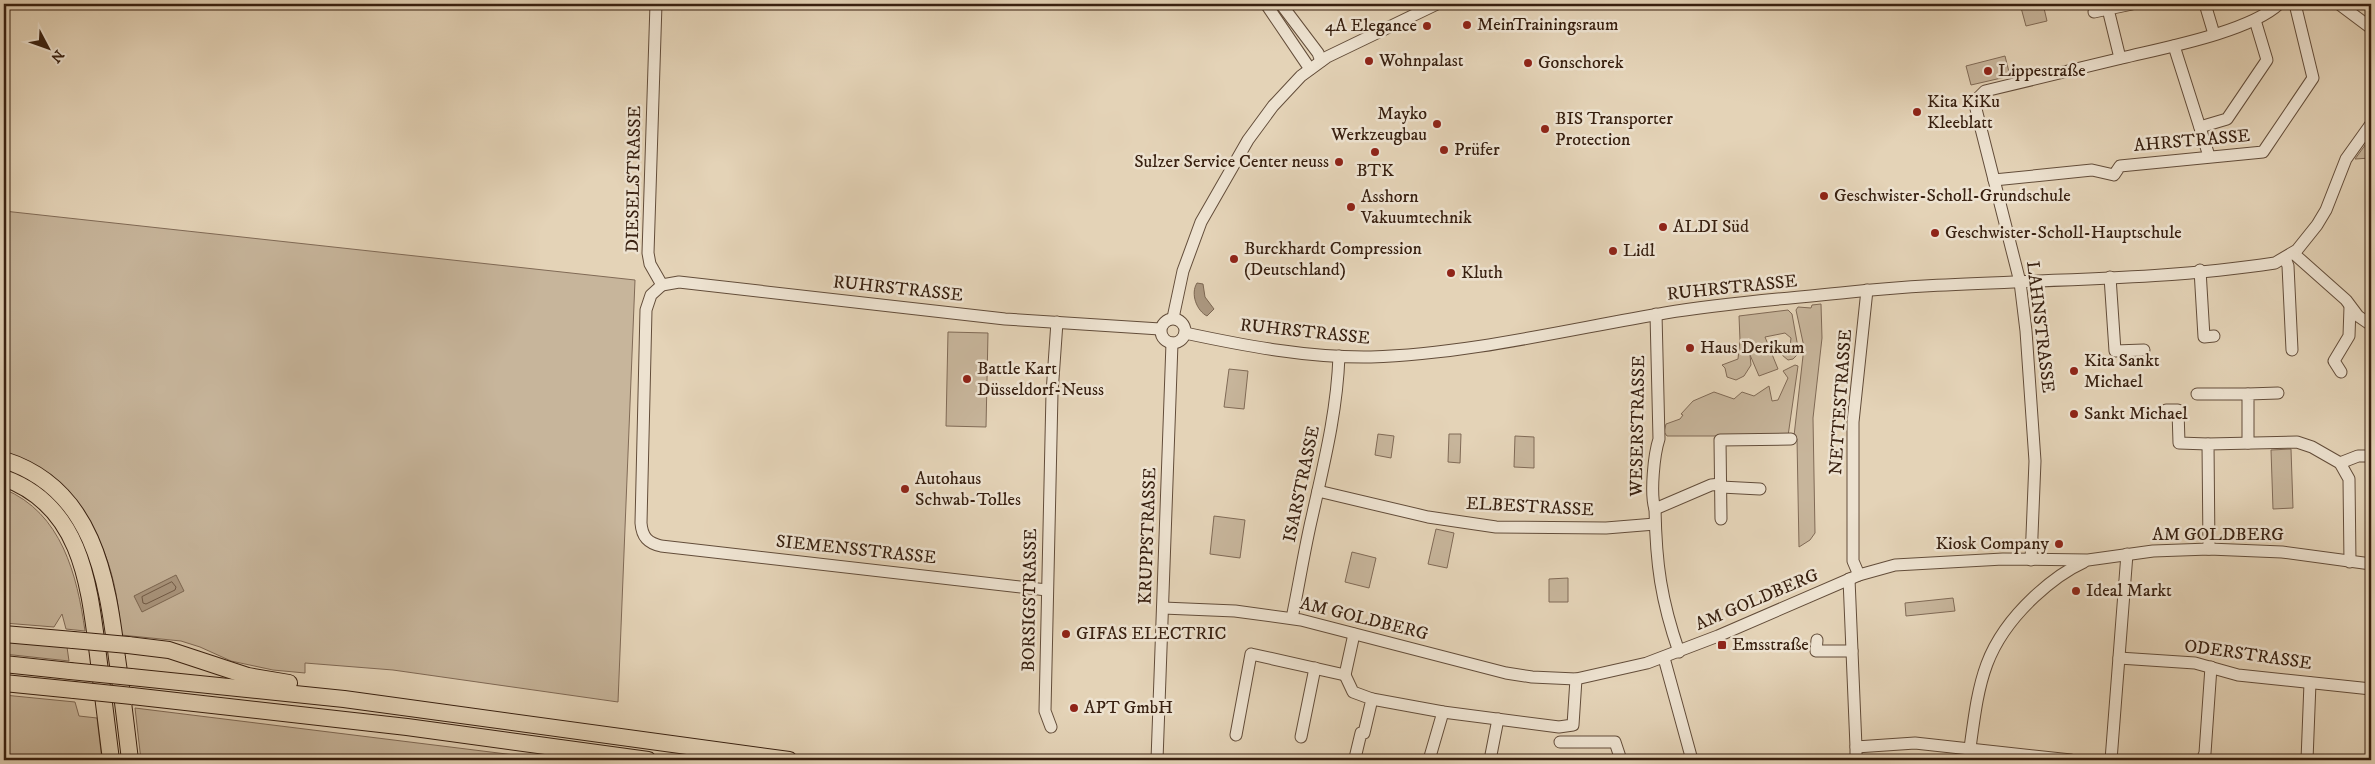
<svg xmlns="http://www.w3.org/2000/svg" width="2375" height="764" viewBox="0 0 2375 764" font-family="'IM FELL DW Pica',serif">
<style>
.green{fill:#c7b59b;stroke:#806a56}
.water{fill:#aa967e;stroke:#7c6752}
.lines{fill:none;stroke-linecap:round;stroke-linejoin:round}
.shore{stroke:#715b47;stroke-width:1}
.minor-casing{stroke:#634d3a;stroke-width:13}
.highway-casing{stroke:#382010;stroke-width:18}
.minor{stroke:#ede2d0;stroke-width:11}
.highway{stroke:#e4d3b7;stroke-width:16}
.highway-bridge-casing{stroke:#382010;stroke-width:18;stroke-linecap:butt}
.highway-bridge{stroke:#e4d3b7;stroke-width:16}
.poi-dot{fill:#8f2418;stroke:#ede2d0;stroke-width:2}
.labels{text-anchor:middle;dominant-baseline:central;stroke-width:5;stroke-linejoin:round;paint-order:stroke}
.poi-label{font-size:18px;fill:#382010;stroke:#ede2d0;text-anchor:start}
.street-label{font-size:18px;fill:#382010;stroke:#ede2d0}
</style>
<rect width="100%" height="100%" fill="#e4d3b7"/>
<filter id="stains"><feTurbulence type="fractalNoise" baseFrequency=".004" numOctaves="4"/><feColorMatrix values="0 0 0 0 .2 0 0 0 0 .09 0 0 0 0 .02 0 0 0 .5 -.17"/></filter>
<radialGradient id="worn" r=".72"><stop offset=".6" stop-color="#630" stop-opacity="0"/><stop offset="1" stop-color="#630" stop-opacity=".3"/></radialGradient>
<g class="green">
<polygon points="2020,4 2043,4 2047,21 2026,26"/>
<polygon points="2005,56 2010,76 1971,85 1966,66"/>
<polygon points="2371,137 2371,158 2355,159"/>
<path d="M4,211l631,69 -17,422 -225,-32 -88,-7v10l-32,-3 -42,-9 -31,-14 -19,-6 -60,-6c-4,-59 -18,-107 -62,-148 -18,-16 -32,-27 -55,-34z"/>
<polygon points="1821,304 1822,338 1813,418 1815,533 1810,540 1799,547 1797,439 1794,436 1804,347 1796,310 1798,307 1811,308 1812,305"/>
<polygon points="1788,310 1792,314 1799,353 1793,359 1788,360 1782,355 1784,350 1790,347 1791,338 1785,333 1765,337 1778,369 1759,376 1750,355 1751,365 1744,376 1736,380 1727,377 1725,368 1722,365 1738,359 1740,340 1739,316"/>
<polygon points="948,332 988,333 986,427 946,426"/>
<polygon points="1795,365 1798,366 1788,436 1667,436 1664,432 1666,424 1680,419 1683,415 1681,414 1693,401 1714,392 1734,399 1742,392 1754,396 1769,386 1772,401 1778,400 1788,378 1783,371"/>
<polygon points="1229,369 1248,371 1244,409 1224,407"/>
<polygon points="1378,434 1394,436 1391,458 1375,455"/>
<polygon points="1449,434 1461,434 1460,463 1448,462"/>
<polygon points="1515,436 1534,437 1534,468 1514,467"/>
<polygon points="2291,449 2293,508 2273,509 2271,450"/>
<path d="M4,489c58,24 73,86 81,142l-19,-2 -4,-15 -8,13 -50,-4z"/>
<polygon points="1214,516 1245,520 1240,558 1210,554"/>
<polygon points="1436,529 1454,533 1447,568 1428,564"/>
<polygon points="1352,552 1376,558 1369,588 1345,582"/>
<polygon points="1568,578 1568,602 1549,602 1549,579"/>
<polygon points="1953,598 1955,611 1906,616 1905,603"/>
<polygon points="4,641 67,647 69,661 4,654"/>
<polygon points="4,695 75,702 79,716 97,718 102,760 4,760"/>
<polygon points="135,708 555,760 141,760"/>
</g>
<g class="water">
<path d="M1197,283l6,1 2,13 9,12 -7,7c-10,-5 -17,-22 -10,-33z"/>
<polygon points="176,575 184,591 142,612 134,596"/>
</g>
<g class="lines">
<polygon class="shore" points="172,582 176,587 175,590 146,604 143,603 142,597"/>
<defs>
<g id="minor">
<path d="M656,4l-8,249 2,11 12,21 -11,10 -5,15 -5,213c1,14 7,20 20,23l386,44"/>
<polyline points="1266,4 1310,69"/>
<polyline points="1281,4 1318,53 1321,61"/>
<polyline points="2205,4 2214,34"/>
<polyline points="2339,4 2371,28"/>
<polyline points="2094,12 2108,9"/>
<polyline points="2174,46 2209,156"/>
<polyline points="2120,58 2108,9 2132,4"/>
<polyline points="2200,127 2227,119 2267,60 2255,20"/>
<polyline points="1994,180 2092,170 2114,175 2120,166 2263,152 2313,78 2295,4"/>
<polyline points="2293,253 2346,300 2358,316 2371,325"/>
<polyline points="2285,258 2288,266 2292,350"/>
<polyline points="2200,270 2204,337 2214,336"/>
<polyline points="2110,277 2115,351 2144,350"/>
<polyline points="662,285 679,282 1005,319 1160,329"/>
<path d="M1656,314l3,125c-5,15 -9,55 -4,70 1,55 6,91 24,143"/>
<polyline points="1173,318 1183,271 1201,222 1248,140 1273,106 1301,76 1327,57 1437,4"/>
<circle cx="1173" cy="331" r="12"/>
<path d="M1185,333c61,13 124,25 186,24 97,-3 199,-28 294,-44 58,-10 117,-14 176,-20 144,-16 291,-8 434,-30l22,-13 20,-25 9,-15 20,-51 25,-35"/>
<polyline points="2341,372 2334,361 2349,336 2350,307"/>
<polyline points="2197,394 2248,394"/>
<polyline points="2166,410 2178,410 2179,443 2208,444"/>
<polyline points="2248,443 2248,394 2278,393"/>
<polyline points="2340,463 2358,456 2371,456"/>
<polyline points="1721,487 1760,489"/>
<polyline points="1318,491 1428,517 1496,527 1606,528 1655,524"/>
<polyline points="1655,509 1711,485 1721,484"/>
<polyline points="1721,519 1720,440 1791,439"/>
<polyline points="2209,549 2208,444 2297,442 2312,447 2340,463 2349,479 2350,562"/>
<path d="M2031,560l4,-99 -9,-130 -6,-49 -44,-173 1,-10 8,-8c45,-11 91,-22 137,-33 41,-10 127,-26 157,-54"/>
<polyline points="1859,575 1853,561 1853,422 1867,290"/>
<polyline points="1849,579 1856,747 1915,743 2071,760"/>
<polyline points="1163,608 1235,611 1301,620 1506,673 1532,677 1576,679 1647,663 1718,636 1859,575 1895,565 2003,559 2088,560 2153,551 2209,549 2282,552 2371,564"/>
<path d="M1292,618c7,-33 12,-67 20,-101 12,-54 25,-105 27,-161"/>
<polyline points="1817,640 1816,651 1852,651"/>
<polyline points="1664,658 1692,760"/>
<polyline points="2119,658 2195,663 2238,675 2371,689"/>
<polyline points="1345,675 1353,692 1372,699 1364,733 1361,733 1355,758"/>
<polyline points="1372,699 1443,712 1559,727 1573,725 1576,679"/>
<polyline points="1051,727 1045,711 1052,393 1057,322"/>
<polyline points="1236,735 1251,654 1345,675 1354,634"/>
<polyline points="1301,737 1315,668"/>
<polyline points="1560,742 1615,742 1621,760"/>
<polyline points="1856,747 1856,760"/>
<path d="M1970,748c9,-66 13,-103 64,-151 15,-14 30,-26 50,-35"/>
<polyline points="1157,760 1172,343"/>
<polyline points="1429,760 1443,712"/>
<polyline points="1490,760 1498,719"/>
<polyline points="2111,760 2127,554"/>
<polyline points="2202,760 2205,753 2211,667"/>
<polyline points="2307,760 2310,683"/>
</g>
<g id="highway">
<path d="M4,460c89,28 103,117 113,198 5,34 9,68 13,102"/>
<path d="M4,478c78,28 85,107 94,177 4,35 9,70 13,105"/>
<polyline points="4,634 73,640"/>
<polyline points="128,645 169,650 248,676 289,683"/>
<polyline points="4,664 70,671"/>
<polyline points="131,677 344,699 789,760"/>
<polyline points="4,683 74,690"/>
<polyline points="132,696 407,727 648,760"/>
</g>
</defs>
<use href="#minor" class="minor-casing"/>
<use href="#highway" class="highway-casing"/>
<use href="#minor" class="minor"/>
<use href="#highway" class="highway"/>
<defs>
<g id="highway-bridge">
<polyline points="73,640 128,645"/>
<polyline points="70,671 131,677"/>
<polyline points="74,690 132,696"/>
</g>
</defs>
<use href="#highway-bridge" class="highway-bridge-casing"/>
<use href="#highway-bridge" class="highway-bridge"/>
</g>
<g class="poi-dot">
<circle cx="1467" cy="25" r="5"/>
<circle cx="1427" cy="26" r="5"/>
<circle cx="1369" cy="61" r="5"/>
<circle cx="1528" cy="63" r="5"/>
<circle cx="1988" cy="71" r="5"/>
<circle cx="1917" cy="112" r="5"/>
<circle cx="1437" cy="124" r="5"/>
<circle cx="1545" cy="129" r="5"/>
<circle cx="1444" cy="150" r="5"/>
<circle cx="1375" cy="152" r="5"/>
<circle cx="1339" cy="162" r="5"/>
<circle cx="1824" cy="196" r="5"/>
<circle cx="1351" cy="207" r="5"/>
<circle cx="1663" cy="227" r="5"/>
<circle cx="1935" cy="233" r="5"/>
<circle cx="1613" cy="251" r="5"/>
<circle cx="1234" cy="259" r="5"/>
<circle cx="1451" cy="273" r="5"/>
<circle cx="1690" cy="348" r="5"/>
<circle cx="2074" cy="371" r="5"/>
<circle cx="967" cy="379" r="5"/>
<circle cx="2074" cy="414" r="5"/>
<circle cx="905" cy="489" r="5"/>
<circle cx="2059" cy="544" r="5"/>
<circle cx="2076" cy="591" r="5"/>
<circle cx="1066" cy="634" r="5"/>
<rect x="1717" y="640" width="10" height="10" rx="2.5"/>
<circle cx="1074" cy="708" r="5"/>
</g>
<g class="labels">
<g class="poi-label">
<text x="1477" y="25">MeinTrainingsraum</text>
<text x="1417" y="26" text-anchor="end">4A Elegance</text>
<text x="1379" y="61">Wohnpalast</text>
<text x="1538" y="63">Gonschorek</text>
<text x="1998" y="71">Lippestraße</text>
<text x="1927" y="102">Kita KiKu<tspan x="1927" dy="21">Kleeblatt</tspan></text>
<text x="1427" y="114" text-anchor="end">Mayko<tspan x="1427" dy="21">Werkzeugbau</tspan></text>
<text x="1555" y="119">BIS Transporter<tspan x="1555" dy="21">Protection</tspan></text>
<text x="1454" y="150">Prüfer</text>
<text x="1329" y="162" text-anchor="end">Sulzer Service Center neuss</text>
<text x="1375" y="171" text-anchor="middle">BTK</text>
<text x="1834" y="196">Geschwister-Scholl-Grundschule</text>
<text x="1361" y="197">Asshorn<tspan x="1361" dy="21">Vakuumtechnik</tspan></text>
<text x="1673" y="227">ALDI Süd</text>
<text x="1945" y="233">Geschwister-Scholl-Hauptschule</text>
<text x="1244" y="249">Burckhardt Compression<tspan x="1244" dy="21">(Deutschland)</tspan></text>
<text x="1623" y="251">Lidl</text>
<text x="1461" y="273">Kluth</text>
<text x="1700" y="348">Haus Derikum</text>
<text x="2084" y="361">Kita Sankt<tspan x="2084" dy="21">Michael</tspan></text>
<text x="977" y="369">Battle Kart<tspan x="977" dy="21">Düsseldorf-Neuss</tspan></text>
<text x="2084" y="414">Sankt Michael</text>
<text x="915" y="479">Autohaus<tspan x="915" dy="21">Schwab-Tolles</tspan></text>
<text x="2049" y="544" text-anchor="end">Kiosk Company</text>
<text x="2086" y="591">Ideal Markt</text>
<text x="1076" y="634">GIFAS ELECTRIC</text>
<text x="1732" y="645">Emsstraße</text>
<text x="1084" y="708">APT GmbH</text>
</g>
<g class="street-label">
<text transform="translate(2192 141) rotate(-5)">AHRSTRASSE</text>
<text transform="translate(634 179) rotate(-89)">DIESELSTRASSE</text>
<text transform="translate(1732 288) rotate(-6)">RUHRSTRASSE</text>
<text transform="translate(898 289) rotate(6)">RUHRSTRASSE</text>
<text transform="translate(2040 327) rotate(83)">LAHNSTRASSE</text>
<text transform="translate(1305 332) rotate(6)">RUHRSTRASSE</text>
<text transform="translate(1841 402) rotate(-86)">NETTESTRASSE</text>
<text transform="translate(1638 426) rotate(-89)">WESERSTRASSE</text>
<text transform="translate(1302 484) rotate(-78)">ISARSTRASSE</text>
<text transform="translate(1530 507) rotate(3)">ELBESTRASSE</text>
<text x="2218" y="535">AM GOLDBERG</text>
<text transform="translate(1148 536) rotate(-88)">KRUPPSTRASSE</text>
<text transform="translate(856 550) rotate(6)">SIEMENSSTRASSE</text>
<text transform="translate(1030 600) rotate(-89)">BORSIGSTRASSE</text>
<text transform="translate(1757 600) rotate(-23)">AM GOLDBERG</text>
<text transform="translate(1364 619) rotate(14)">AM GOLDBERG</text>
<text transform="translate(2248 655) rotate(8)">ODERSTRASSE</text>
</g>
</g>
<rect width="2375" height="764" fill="none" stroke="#e4d3b7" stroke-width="20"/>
<rect x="5" y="5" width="2365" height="754" fill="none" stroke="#382010" stroke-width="2.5"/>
<rect x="10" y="10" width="2355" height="744" fill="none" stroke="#382010"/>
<g transform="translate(48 48) rotate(131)" stroke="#ede2d0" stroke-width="4" paint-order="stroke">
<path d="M0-4L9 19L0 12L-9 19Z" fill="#382010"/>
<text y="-8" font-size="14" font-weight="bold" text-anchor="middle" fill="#382010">N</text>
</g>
<rect width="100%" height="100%" filter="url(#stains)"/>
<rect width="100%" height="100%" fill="url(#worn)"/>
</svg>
